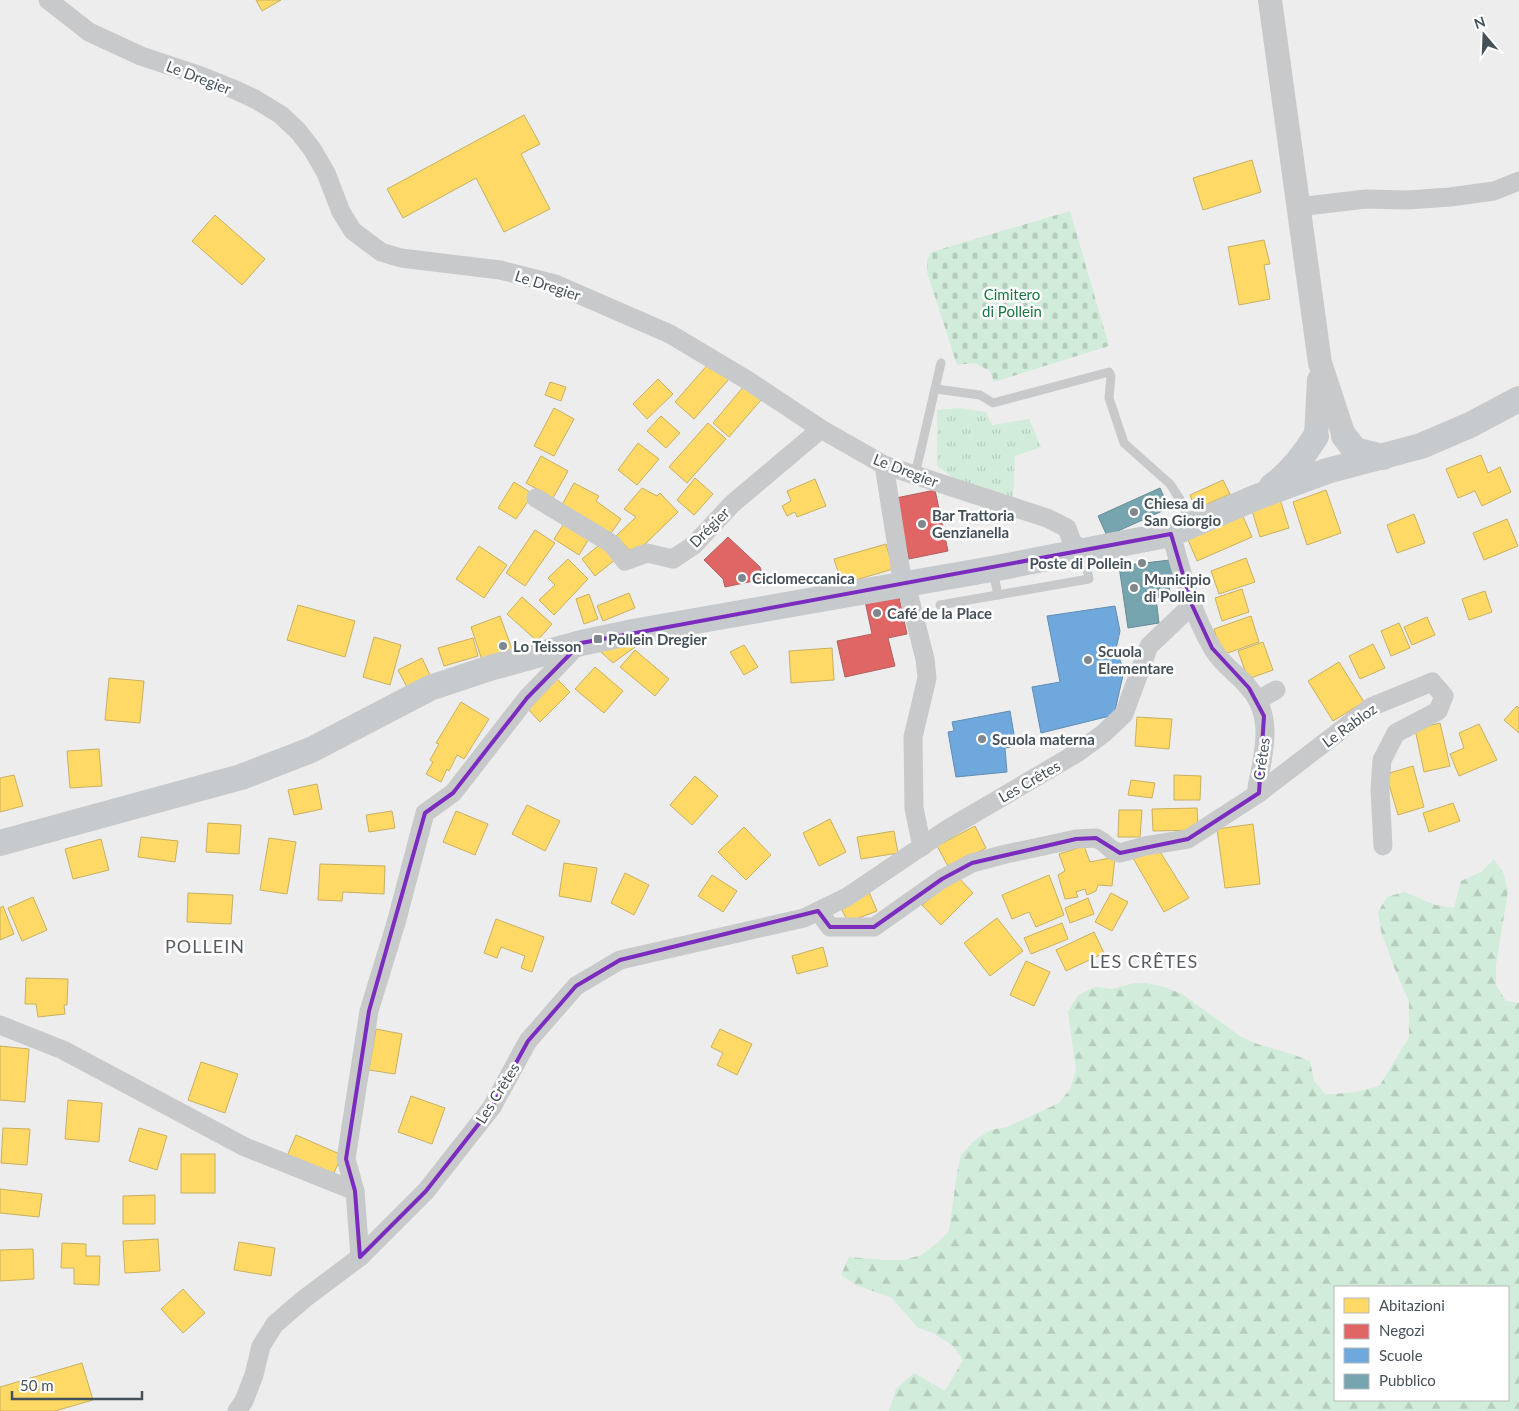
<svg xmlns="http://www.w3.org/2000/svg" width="1519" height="1411" viewBox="0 0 1519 1411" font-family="Lato,sans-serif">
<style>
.forest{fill:url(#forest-firs);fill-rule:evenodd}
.cemetery{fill:url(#cemetery-stones)}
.park{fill:url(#park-tufts)}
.homes{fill:#ffd966;stroke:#c7b062}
.shops{fill:#e06666;stroke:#b26062}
.schools{fill:#6fa8dc;stroke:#628eb5}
.public{fill:#76a5af;stroke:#678c95}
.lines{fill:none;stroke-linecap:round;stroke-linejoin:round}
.service{stroke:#c7c9cb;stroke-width:9}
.minor{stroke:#c7c9cb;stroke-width:19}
.tertiary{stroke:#c7c9cb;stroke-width:24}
.secondary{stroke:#c7cacd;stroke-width:26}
.marked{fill:none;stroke:#7b2cbf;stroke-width:4;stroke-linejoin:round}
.poi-dot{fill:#80888d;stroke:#fff;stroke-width:2}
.labels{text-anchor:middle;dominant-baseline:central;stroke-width:5;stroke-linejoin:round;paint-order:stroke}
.street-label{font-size:15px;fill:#455159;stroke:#fff}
.park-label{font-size:15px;fill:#197640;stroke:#fff}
.poi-label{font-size:15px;font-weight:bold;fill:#455159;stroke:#fff;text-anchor:start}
.quarter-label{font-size:18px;letter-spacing:1px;fill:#595d61;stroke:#fff}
</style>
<defs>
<pattern id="forest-firs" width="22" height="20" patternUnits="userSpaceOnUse" patternTransform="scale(1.25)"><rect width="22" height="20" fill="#d1ecda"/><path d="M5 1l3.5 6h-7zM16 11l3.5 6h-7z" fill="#b5ccbd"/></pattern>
<pattern id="cemetery-stones" width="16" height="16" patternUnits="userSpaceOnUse" patternTransform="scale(1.25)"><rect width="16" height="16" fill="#d1ecda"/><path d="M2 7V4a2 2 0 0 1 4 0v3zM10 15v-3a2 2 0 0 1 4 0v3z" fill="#b5ccbd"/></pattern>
<pattern id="park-tufts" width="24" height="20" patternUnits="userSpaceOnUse" patternTransform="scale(1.25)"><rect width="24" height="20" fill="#d1ecda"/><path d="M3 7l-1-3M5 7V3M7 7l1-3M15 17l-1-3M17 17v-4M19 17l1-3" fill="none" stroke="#b5ccbd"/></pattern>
</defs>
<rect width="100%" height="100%" fill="#eeeded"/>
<path class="forest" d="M1494,859l10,15 4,17 -12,74v20l10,16 13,2v408h-630l7,-22 18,-16 31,18 18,-31 -11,-15 -17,-11 -18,-7 -25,-29 -36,-13 -15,-10 8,-18 37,3h18l17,-5 15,-11 13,-13 8,-58 4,-18 12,-13 17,-12 17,-3 52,-24 11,-14 6,-19 -8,-58 10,-17 17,-8 17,2 18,-5 17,-1 17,4 18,7 58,42 17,8 35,10 18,7 4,20 11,13c20,0 37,-2 55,-9l29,-48v-35l-15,-35 -13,-36 -3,-19 9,-15 17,-5 32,13 18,3 7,-27 20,-9zM1335,1287h173v113h-173z"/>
<polygon class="cemetery" points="1070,211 1109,346 994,382 990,371 974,363 957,365 927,272 927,261 931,252"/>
<polygon class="park" points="959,408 986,412 992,425 1029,419 1041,447 1015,456 1013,497 954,478 937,466 937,410"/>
<g class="homes">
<polygon points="256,0 281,0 262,11"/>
<polygon points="524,115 540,144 521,154 550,209 504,232 476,178 403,218 387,189"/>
<polygon points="1252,160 1261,192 1203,210 1193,178"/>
<polygon points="215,215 265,259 242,285 192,241"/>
<polygon points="1264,240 1270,264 1264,265 1270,299 1239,305 1228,247"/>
<polygon points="710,362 729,379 694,419 675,402"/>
<polygon points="658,379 673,394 647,419 633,404"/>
<polygon points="550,382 566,387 561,401 545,395"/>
<polygon points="744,386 761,400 729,437 713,423"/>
<polygon points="554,408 574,419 554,456 534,446"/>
<polygon points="661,416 680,433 666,448 647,431"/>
<polygon points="708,423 726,439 687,483 669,467"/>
<polygon points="638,443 659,459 637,485 618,470"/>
<polygon points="1481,455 1488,473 1500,467 1511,492 1482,506 1475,491 1458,498 1446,469"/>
<polygon points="541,456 568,471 553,498 526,483"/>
<polygon points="695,478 713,494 694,515 677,500"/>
<polygon points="815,479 826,506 797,517 795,512 787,516 782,506 791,501 787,491"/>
<polygon points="1223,480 1230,494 1196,509 1190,495"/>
<polygon points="514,482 533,494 516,519 498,508"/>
<polygon points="574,483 599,496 596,501 621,519 609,536 562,505"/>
<polygon points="642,488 657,496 660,493 678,512 634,555 616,536 636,517 624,509"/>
<polygon points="1326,490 1341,533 1307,545 1293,502"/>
<polygon points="1279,496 1289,528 1260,537 1250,504"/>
<polygon points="1241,512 1252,537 1197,561 1186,535"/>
<polygon points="1414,514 1425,543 1397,553 1387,525"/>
<polygon points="1507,519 1518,546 1484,560 1473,533"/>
<polygon points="565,522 590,537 579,555 554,539"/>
<polygon points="535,530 555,543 525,586 506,573"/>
<polygon points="603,542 616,559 595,576 582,559"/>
<polygon points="886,544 893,569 842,584 834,559"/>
<polygon points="479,546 507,565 484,598 456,579"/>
<polygon points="1246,558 1255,582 1219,594 1211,571"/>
<polygon points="568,559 588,579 554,615 539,600 555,585 548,578"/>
<polygon points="1242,589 1249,612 1222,621 1215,598"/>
<polygon points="1485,591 1492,612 1469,620 1462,599"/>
<polygon points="629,593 635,608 603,621 597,606"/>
<polygon points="589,594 598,619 584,624 576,599"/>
<polygon points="522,597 552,624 537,641 507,614"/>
<polygon points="298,605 355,621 345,657 287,640"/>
<polygon points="500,616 512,649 482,660 471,627"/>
<polygon points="1251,616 1259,642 1222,655 1214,629"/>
<polygon points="1427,617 1435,635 1412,645 1404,627"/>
<polygon points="1399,623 1410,648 1391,656 1381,631"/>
<polygon points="374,637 401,645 390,685 363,677"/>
<polygon points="629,637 635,647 613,663 601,652"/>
<polygon points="473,638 478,656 444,666 438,648"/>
<polygon points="1263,642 1273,670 1248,679 1238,651"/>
<polygon points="1373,644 1385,668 1360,679 1349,656"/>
<polygon points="744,645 758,667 744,675 730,652"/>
<polygon points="832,648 834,680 791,683 789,651"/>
<polygon points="635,650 669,679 655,696 620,667"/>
<polygon points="422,658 430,675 407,687 398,670"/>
<polygon points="1339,662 1364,702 1333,721 1308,681"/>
<polygon points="595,667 623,691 604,713 575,689"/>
<polygon points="109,678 144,681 140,723 105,720"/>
<polygon points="557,679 570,692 540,722 527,708"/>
<polygon points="461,702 489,719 464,759 457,755 449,771 447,769 441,782 426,774 433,762 430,760 439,744 436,743"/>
<polygon points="1517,706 1519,708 1519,733 1504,720"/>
<polygon points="1137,717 1172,719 1169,749 1135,746"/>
<polygon points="1440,723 1450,766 1424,772 1415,729"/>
<polygon points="1479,724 1497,760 1459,776 1450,754 1464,748 1459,733"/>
<polygon points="99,749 102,786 70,788 67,751"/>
<polygon points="1413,766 1424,807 1398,815 1386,774"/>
<polygon points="14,775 23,806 0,812 0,778"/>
<polygon points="1174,775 1201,776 1200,800 1174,800"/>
<polygon points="695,776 718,796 692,825 670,805"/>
<polygon points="1131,780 1155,783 1152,798 1128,795"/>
<polygon points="317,784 322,809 294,815 288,790"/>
<polygon points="1453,803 1460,821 1429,832 1423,813"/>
<polygon points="527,805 560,821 545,851 512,834"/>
<polygon points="1197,808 1198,830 1153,831 1152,809"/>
<polygon points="1119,810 1142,810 1140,837 1118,837"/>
<polygon points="392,811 395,828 369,832 366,815"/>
<polygon points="456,811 488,824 475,855 443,842"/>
<polygon points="830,819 846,852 819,866 803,833"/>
<polygon points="208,823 241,825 239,854 206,852"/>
<polygon points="1253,824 1260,884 1225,888 1217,829"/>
<polygon points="975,826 986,848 949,868 937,846"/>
<polygon points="744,827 771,855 746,880 718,852"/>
<polygon points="894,831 898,853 861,859 857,837"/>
<polygon points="141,837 178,841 175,862 138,857"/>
<polygon points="269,838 296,842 287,894 260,890"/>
<polygon points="101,839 109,870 73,879 65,849"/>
<polygon points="1084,846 1090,862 1115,857 1112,886 1098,885 1096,891 1087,895 1085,889 1076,892 1078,897 1065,899 1058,875 1065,871 1059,854"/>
<polygon points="1157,847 1189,898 1164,912 1133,858"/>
<polygon points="564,863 597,868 591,902 559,896"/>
<polygon points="320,864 385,866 384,894 343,892 342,901 318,900"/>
<polygon points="625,873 649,885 634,915 611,903"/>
<polygon points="712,875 737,891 723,912 698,896"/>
<polygon points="1049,875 1064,915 1036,927 1029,912 1012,919 1002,895"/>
<polygon points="957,876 973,893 941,925 922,905"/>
<polygon points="869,892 877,911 848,922 841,908"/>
<polygon points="188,893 233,895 231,924 187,922"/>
<polygon points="1111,893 1128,902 1112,931 1095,922"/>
<polygon points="33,897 47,930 22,941 8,908"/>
<polygon points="1088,898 1094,914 1070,923 1065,908"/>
<polygon points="3,906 14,934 0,940 0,908"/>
<polygon points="997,918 1023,951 990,976 964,943"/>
<polygon points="496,919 544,937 532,972 521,968 525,956 501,947 497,958 484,953"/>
<polygon points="1062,923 1068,939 1031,954 1024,938"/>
<polygon points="1094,932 1104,953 1066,971 1056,950"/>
<polygon points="823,947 828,966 797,974 792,956"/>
<polygon points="1026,961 1050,972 1034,1006 1010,995"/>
<polygon points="26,978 68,979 67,1005 64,1005 65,1014 38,1017 36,1004 25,1004"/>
<polygon points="376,1029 402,1034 395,1074 369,1070"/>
<polygon points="720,1029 752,1044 737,1075 717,1065 723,1053 711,1047"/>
<polygon points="0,1046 29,1049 25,1102 0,1100"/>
<polygon points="201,1062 238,1074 225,1113 188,1100"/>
<polygon points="411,1096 445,1108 432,1144 398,1132"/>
<polygon points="68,1100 102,1103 99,1142 65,1139"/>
<polygon points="3,1128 30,1129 27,1165 1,1163"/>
<polygon points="139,1128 167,1136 157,1170 129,1161"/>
<polygon points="296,1135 342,1155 333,1175 287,1156"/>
<rect x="181" y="1154" width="34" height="39"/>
<polygon points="0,1189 42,1194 39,1217 0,1213"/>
<polygon points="155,1195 155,1224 123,1224 123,1196"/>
<polygon points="158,1239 160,1271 125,1273 123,1241"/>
<polygon points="239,1242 275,1248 271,1276 234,1270"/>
<polygon points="62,1243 86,1244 86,1256 100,1256 99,1285 74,1284 74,1268 61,1268"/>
<polygon points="33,1249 34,1279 0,1281 0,1250"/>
<polygon points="183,1289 205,1313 183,1333 161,1309"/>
<polygon points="82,1363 93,1400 55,1411 0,1411 0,1387"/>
</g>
<g class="shops">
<polygon points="935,490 948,551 909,559 896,498"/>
<polygon points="728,537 760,567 763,579 725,587 723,579 704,560"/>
<polygon points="898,593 907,634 888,638 895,666 845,677 837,641 872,634 865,601"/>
</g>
<g class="schools">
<polygon points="1115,606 1120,631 1116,649 1124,671 1114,715 1041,733 1032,687 1060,682 1047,616"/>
<polygon points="1010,711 1016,746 1005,748 1007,772 956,777 948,732 954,731 952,722"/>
</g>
<g class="public">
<polygon points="1160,488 1169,508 1107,536 1098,516"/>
<polygon points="1170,560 1175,582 1168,583 1171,596 1156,598 1159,623 1128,628 1119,566"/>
</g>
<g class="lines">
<g class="service">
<polyline points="936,389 980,395 993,403 1109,372 1111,376 1109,398 1124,443 1170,484 1183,504 1189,525"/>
<polyline points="915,475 941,363"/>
<polyline points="993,571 998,595"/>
<polyline points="940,605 1089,579 1084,553"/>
</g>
<g class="minor">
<polyline points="48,0 89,32 141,56 201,76 231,88 255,99 281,115 298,131 312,149 326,173 341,212 353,231 381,252 401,258 500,270 555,284 670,334 747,380 821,429 884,465 1047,518 1067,528 1072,542 1084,551"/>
<polyline points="1298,207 1366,199 1407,200 1450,197 1494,191 1519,181"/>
<polyline points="884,465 903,585"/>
<polyline points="536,498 612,544 625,561 647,553 673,559 694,545 732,504 821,429"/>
<polyline points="906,584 925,659 927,678 913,737 914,808 922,847"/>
<polyline points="1258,700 1276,690"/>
<polyline points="1259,793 1371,707 1432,682 1444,696 1438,711 1396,733 1382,760 1380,790 1383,846"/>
<path d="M818,911l12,16h44l68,-48 30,-16 34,-9 70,-15 20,-1 7,4 9,8 8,3 25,-7 43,-7 71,-46 -2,-6c7,-34 17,-71 -8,-99 -12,-15 -26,-22 -36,-39 -21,-35 -31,-76 -42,-115"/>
<polyline points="0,1025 63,1050 245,1147 355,1191"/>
<polyline points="360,1257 355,1191 346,1159 369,1011 396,923 425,813 453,793 527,698 580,643"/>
<polyline points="237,1411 244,1401 254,1375 261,1346 275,1324 304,1299 360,1257 426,1191 492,1107 528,1041 576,986 620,960 804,918 847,897 946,830 1077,753 1104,733 1124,714 1149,646 1192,605"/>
</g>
<g class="tertiary">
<polyline points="1270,0 1320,363 1344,436"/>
<polyline points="1316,436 1319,380"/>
</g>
<g class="secondary">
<polyline points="1344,436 1355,450 1383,457"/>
<path d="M1272,486c19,-13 32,-31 44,-50"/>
<polyline points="0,843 241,777 311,750 430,688 490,668 581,643 638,631 992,569 1171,534 1257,497 1327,471 1421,446 1470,425 1519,399"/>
</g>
</g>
<path class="marked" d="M1171,534l21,71 20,43 37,40 15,28 -5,77 -71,46 -68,14 -24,-15 -20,1 -104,24 -30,16 -68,48h-44l-12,-16 -198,49 -44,26 -48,55 -36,66 -66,84 -66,66 -5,-66 -9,-32 23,-148 56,-198 28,-20 74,-95 54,-55z"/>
<g class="poi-dot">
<circle cx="1134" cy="512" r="5"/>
<circle cx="922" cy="524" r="5"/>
<circle cx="1142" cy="563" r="5"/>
<circle cx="742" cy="578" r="5"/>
<circle cx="1134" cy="588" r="5"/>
<circle cx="877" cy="613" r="5"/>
<rect x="593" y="634" width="10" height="10" rx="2.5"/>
<circle cx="503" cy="646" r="5"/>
<circle cx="1088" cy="660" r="5"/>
<circle cx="982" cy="739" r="5"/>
</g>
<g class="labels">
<g class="street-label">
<text transform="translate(199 77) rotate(21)">Le Dregier</text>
<text transform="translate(548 285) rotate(18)">Le Dregier</text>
<text transform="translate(906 470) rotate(21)">Le Dregier</text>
<text transform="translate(709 527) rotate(-45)">Drégier</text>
<text transform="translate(1349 725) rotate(-36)">Le Rabloz</text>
<text transform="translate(1261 759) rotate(-82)">Crêtes</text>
<text transform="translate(1029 781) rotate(-30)">Les Crêtes</text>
<text transform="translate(497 1093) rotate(-58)">Les Crêtes</text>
</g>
<g class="park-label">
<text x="1012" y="294">Cimitero<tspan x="1012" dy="17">di Pollein</tspan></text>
</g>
<g class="poi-label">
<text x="1144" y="503">Chiesa di<tspan x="1144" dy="17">San Giorgio</tspan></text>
<text x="932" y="515">Bar Trattoria<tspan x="932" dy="17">Genzianella</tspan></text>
<text x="1132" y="563" text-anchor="end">Poste di Pollein</text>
<text x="752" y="578">Ciclomeccanica</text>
<text x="1144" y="579">Municipio<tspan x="1144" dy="17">di Pollein</tspan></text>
<text x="887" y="613">Café de la Place</text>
<text x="608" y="639">Pollein Dregier</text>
<text x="513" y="646">Lo Teisson</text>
<text x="1098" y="651">Scuola<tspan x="1098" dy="17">Elementare</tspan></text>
<text x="992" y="739">Scuola materna</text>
</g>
<g class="quarter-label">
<text x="205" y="946">POLLEIN</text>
<text x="1144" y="961">LES CRÊTES</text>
</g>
</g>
<rect x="1334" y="1286" width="175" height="115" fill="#ffffff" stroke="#b5b9bd"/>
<rect x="1344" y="1298" width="25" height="15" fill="#ffd966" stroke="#b5b9bd"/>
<text x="1379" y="1311" font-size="15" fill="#455159">Abitazioni</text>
<rect x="1344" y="1324" width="25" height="15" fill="#e06666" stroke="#b5b9bd"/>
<text x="1379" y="1336" font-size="15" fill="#455159">Negozi</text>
<rect x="1344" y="1348" width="25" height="15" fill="#6fa8dc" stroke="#b5b9bd"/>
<text x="1379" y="1361" font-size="15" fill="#455159">Scuole</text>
<rect x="1344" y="1374" width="25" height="15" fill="#76a5af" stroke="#b5b9bd"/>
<text x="1379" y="1386" font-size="15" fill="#455159">Pubblico</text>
<g transform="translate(1484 35) rotate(341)" stroke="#ffffff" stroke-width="4" paint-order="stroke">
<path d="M0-4L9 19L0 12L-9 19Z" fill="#455159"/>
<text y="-8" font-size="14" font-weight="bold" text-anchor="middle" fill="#455159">N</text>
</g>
<path d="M12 1391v8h130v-8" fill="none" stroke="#455159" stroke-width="2.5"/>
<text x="20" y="1391" font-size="15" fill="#455159" stroke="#ffffff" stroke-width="4" paint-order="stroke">50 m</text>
</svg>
